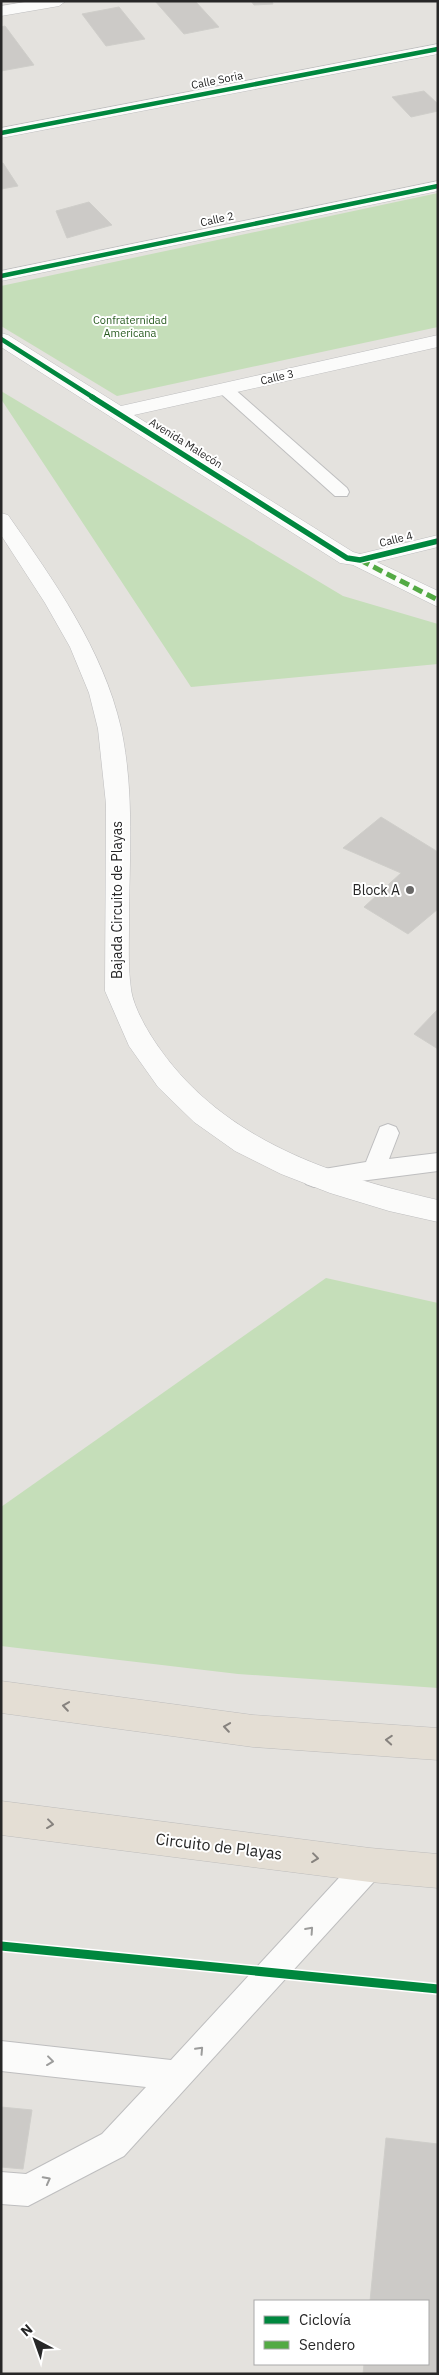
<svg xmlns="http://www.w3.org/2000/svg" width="439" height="2375" viewBox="0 0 439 2375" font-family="'IBM Plex Sans',sans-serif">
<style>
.green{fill:#c5deb9}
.building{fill:#cccac7;stroke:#cfceca}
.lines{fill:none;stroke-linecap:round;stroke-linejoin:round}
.service-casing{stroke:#bebebf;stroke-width:2}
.pedestrian-casing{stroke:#bebebf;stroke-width:1}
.minor-casing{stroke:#bebebf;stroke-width:1}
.secondary-casing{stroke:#bebebf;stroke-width:1}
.trunk-casing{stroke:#bebdbc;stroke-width:1}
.service{fill:#fbfbfa;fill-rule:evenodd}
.pedestrian{fill:#fbfbfa;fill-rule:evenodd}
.minor{fill:#fbfbfa;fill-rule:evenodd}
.secondary{fill:#fbfbfa;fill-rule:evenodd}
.trunk{fill:#e4ded4;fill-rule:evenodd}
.quiet{stroke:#53aa44;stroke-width:5;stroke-dasharray:10 5;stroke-linecap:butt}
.cycleway-far2-casing{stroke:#fff;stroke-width:6}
.cycleway-far1-casing{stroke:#fff;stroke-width:8}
.cycleway-casing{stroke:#fff;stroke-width:12}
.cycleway-far2{stroke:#00873e;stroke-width:4.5}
.cycleway-far1{stroke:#00873e;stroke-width:5.5}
.cycleway{stroke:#00873e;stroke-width:9}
.oneway{stroke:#86827e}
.oneway2{stroke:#9c9c9b}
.poi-dot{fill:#696867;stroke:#fff;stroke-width:2}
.labels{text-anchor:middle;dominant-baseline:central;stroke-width:4;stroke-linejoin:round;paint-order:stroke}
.far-street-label{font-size:11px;fill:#272727;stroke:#fff}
.far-park-label{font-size:11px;fill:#285b20;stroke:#fff}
.poi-label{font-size:14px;fill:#272727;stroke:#fff;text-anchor:end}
.street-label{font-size:14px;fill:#272727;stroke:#fff}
.near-street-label{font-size:16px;fill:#272727;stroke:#fff}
</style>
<rect width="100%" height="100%" fill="#e4e2de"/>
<g class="green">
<polygon points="438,193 438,327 117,396 1,326 1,286"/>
<polygon points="1,391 343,596 438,624 438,664 191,687 1,399"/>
<polygon points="326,1278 438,1303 438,1688 238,1674 1,1646 1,1507"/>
</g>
<g class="building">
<polygon points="155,1 195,1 219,27 184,34"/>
<polygon points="251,1 272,1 273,4 254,5"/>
<polygon points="119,7 145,39 106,46 82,14"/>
<polygon points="5,26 34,65 1,71 1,27"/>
<polygon points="424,91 438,104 438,111 411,117 392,97"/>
<polygon points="1,163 3,163 18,186 1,189"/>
<polygon points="89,202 112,225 67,238 56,211"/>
<polygon points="381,817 438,852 438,909 408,934 364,907 401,873 343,848"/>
<polygon points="438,1009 438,1049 414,1034"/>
<polygon points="1,2107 32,2110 23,2169 1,2167"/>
<polygon points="386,2138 438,2144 438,2374 363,2374 364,2364 428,2364 428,2301 370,2301"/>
</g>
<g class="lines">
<defs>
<g id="service">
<polygon points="225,384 231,386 347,488 349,492 347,496 335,496 219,392 217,389 219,386"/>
<polygon points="388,1124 396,1127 399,1133 389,1159 438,1153 438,1171 314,1187 306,1184 303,1178 306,1172 366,1162 380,1127"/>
<polygon points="370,1851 380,1855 384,1865 380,1875 124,2156 28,2206 1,2204 1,2172 26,2174 102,2134 146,2087 1,2071 1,2041 171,2060 360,1855"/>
</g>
<polygon id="pedestrian" points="360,554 438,591 438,607 353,565 350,560 353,555"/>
<g id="minor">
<polygon points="438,44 438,54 1,138 1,128"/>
<polygon points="438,181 438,191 1,281 1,271"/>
<polygon points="1,333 8,335 121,406 438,335 438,347 134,415 353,552 360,554 438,535 438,547 360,566 340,563 1,347"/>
</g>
<g id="secondary">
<polygon points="31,1 66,1 59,6 1,16 1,6"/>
<path d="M1,513l7,2c46,66 95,134 113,213 14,65 8,132 8,198 0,21 -1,42 2,63 2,18 18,45 29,60 65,92 173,127 278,151v22l-49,-11 -59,-18 -49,-19 -46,-23 -41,-29 -36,-35 -29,-41 -24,-55 1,-187 -8,-75 -9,-36 -19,-46 -25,-44 -44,-68z"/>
</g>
<g id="trunk">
<polygon points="1,1681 253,1715 438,1728 438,1760 253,1747 1,1713"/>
<polygon points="1,1801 370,1848 438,1854 438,1888 370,1882 1,1835"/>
</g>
</defs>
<use href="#service" class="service-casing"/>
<use href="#pedestrian" class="pedestrian-casing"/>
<use href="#minor" class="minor-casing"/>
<use href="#secondary" class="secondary-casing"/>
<use href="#trunk" class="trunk-casing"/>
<use href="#service" class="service"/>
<use href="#pedestrian" class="pedestrian"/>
<use href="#minor" class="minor"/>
<use href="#secondary" class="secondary"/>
<use href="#trunk" class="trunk"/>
<polyline class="quiet" points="360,560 438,600"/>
<defs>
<g id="cycleway-far2">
<polyline points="1,133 438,49"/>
<polyline points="1,276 438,186"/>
<polyline points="1,339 94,398"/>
</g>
<polyline id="cycleway-far1" points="92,397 347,558 360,560 438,541"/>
<polyline id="cycleway" points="1,1946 438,1989"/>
</defs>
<use href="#cycleway-far2" class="cycleway-far2-casing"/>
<use href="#cycleway-far1" class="cycleway-far1-casing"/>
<use href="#cycleway" class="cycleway-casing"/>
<use href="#cycleway-far2" class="cycleway-far2"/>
<use href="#cycleway-far1" class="cycleway-far1"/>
<use href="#cycleway" class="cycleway"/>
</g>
<defs><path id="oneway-chevron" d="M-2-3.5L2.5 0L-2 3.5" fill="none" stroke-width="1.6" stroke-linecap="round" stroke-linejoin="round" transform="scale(1.25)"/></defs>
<g class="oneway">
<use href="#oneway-chevron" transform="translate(66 1706) rotate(-172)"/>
<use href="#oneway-chevron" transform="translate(227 1727) rotate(-172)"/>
<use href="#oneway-chevron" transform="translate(389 1740) rotate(-176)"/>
<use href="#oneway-chevron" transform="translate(50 1824) rotate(7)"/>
<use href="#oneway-chevron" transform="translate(315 1858) rotate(7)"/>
</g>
<g class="oneway2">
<use href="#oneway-chevron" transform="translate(310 1930) rotate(-48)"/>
<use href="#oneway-chevron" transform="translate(200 2050) rotate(-47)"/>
<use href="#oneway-chevron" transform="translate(50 2061) rotate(7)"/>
<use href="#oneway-chevron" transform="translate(47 2180) rotate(-28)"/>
</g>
<circle class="poi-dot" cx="410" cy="890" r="5"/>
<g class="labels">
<g class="far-street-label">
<text transform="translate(217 80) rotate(-11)">Calle Soria</text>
<text transform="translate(217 219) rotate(-12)">Calle 2</text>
<text transform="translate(277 377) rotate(-13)">Calle 3</text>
<text transform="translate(186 443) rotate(32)">Avenida Malecón</text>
<text transform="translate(396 539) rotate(-14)">Calle 4</text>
</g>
<g class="far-park-label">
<text x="130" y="320">Confraternidad<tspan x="130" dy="13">Americana</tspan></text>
</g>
<g class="poi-label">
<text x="400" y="890">Block A</text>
</g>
<g class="street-label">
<text transform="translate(117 900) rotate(-90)">Bajada Circuito de Playas</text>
</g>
<g class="near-street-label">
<text transform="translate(219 1846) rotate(7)">Circuito de Playas</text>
</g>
</g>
<rect width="439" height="2375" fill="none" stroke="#272727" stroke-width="5"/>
<rect x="254" y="2300" width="175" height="65" fill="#ffffff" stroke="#a9a9a9"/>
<rect x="264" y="2316" width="25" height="8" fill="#00873e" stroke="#a9a9a9"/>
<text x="299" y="2325" font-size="15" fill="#272727">Ciclovía</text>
<rect x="264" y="2341" width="25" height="8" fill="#53aa44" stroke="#a9a9a9"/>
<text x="299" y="2350" font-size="15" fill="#272727">Sendero</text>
<g transform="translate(35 2340) rotate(319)" stroke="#ffffff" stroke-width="4" paint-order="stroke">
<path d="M0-4L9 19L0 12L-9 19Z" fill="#272727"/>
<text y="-8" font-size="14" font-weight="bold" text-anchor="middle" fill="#272727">N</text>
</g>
</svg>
